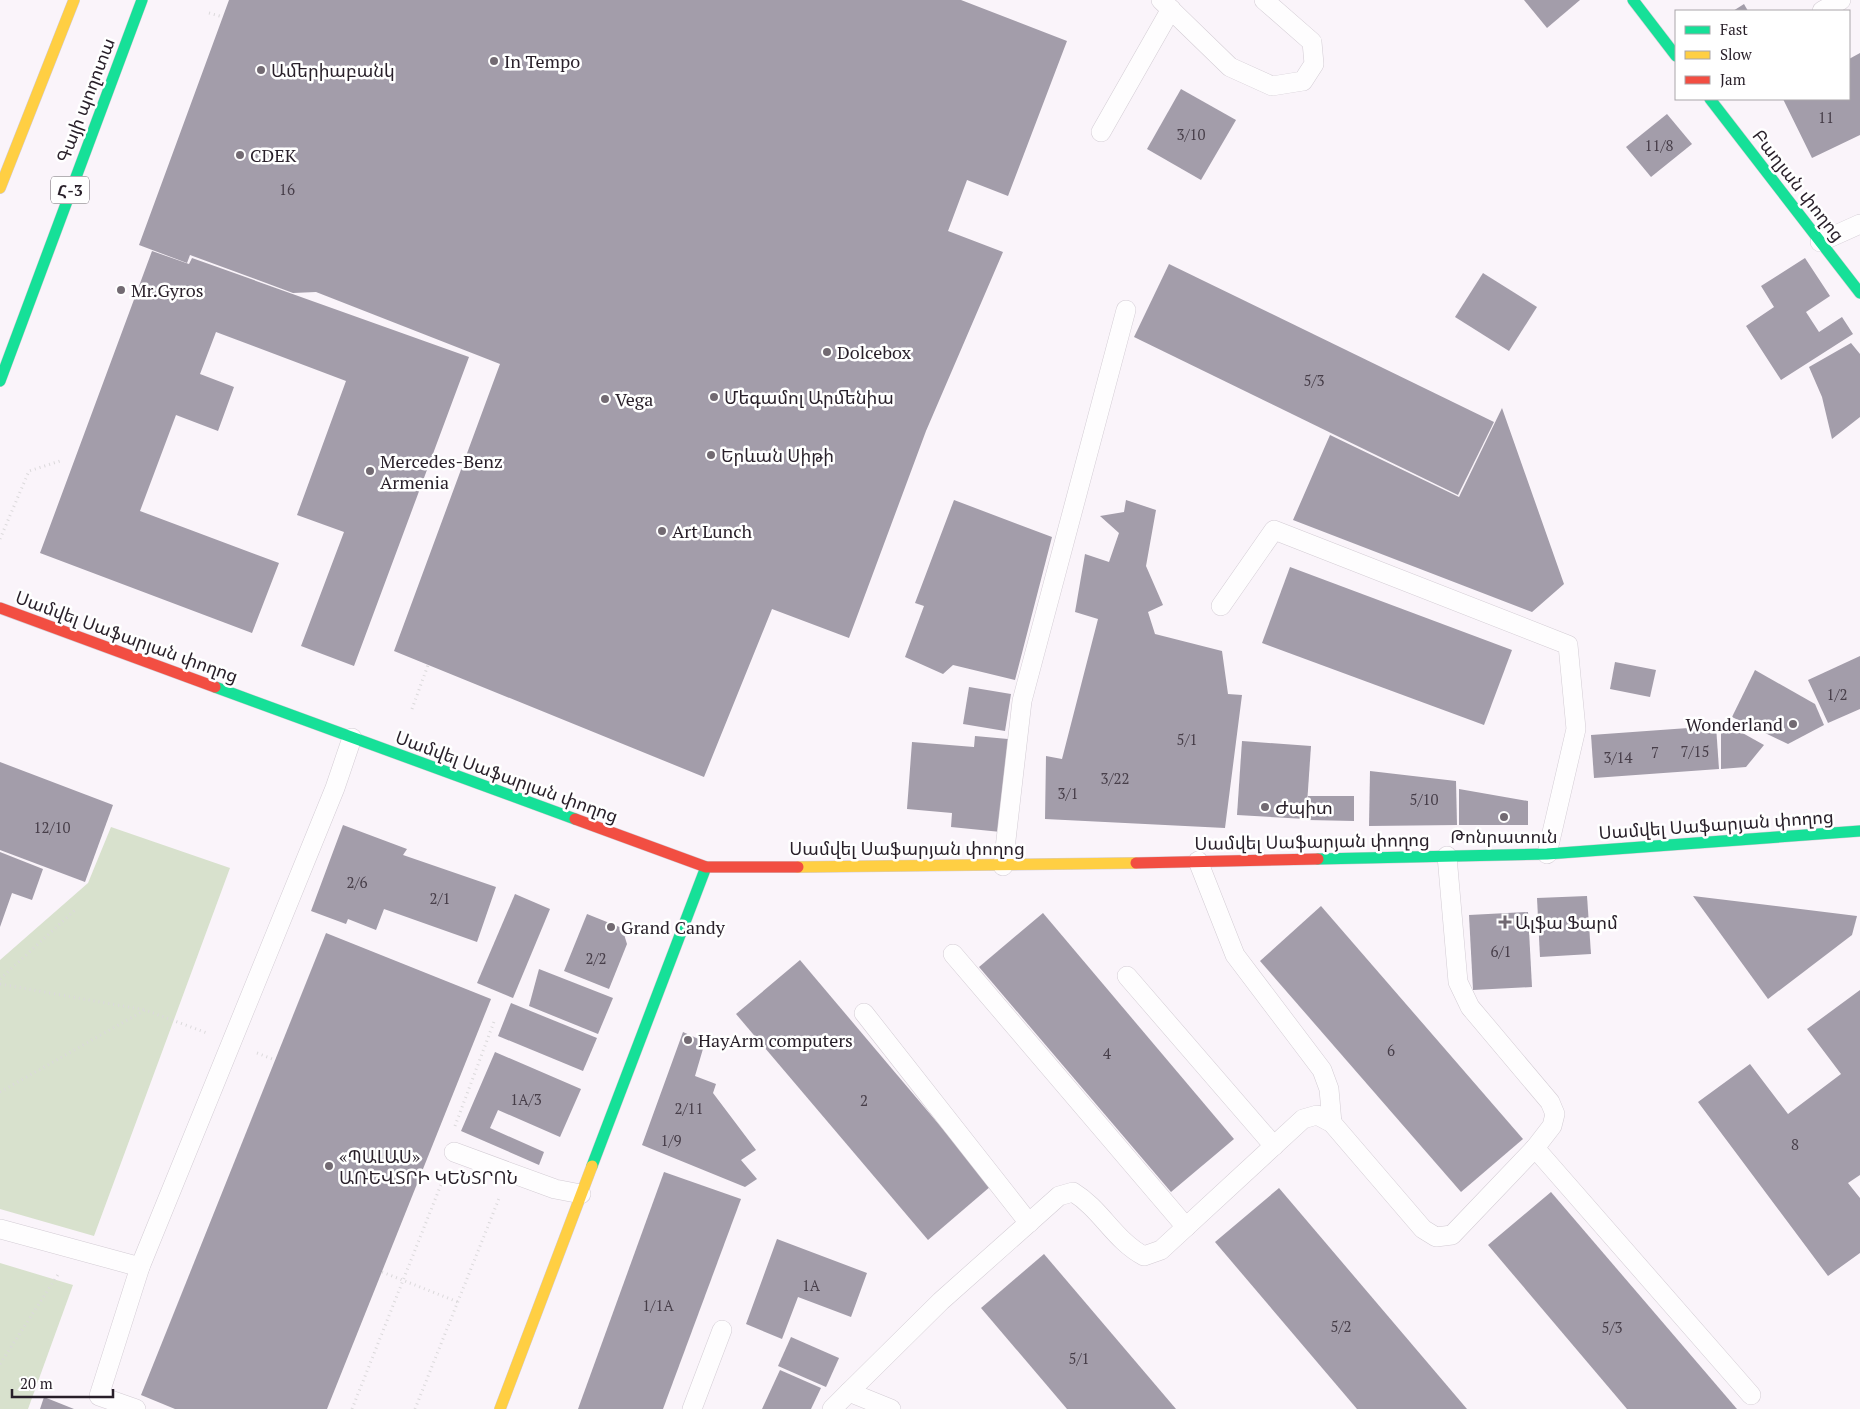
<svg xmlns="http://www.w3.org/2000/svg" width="1860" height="1409" viewBox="0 0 1860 1409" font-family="'PT Serif','Noto Sans Armenian',serif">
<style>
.green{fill:#d8e1cd}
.building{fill:#a39daa}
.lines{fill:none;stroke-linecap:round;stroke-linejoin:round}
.lane-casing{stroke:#d3ccd4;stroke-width:20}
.fast-casing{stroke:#d3ccd4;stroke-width:12}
.slow-casing{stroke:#d3ccd4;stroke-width:12}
.jam-casing{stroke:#d3ccd4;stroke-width:12}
.path{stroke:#dbd9db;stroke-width:3;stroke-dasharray:1 4;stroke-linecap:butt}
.lane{stroke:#fefdfe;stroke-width:19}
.fast{stroke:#16e098;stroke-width:11}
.slow{stroke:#ffcf43;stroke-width:11}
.jam{stroke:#f24e42;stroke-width:11}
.poi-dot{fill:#726a72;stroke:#fff;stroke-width:2}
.labels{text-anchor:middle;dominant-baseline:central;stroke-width:5;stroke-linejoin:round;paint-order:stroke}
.number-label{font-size:15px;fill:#473e49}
.shield{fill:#fff;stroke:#686269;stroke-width:1}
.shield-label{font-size:16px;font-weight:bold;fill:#281f29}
.poi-label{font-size:18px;fill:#281f29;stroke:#fff;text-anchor:start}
.street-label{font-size:18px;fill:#281f29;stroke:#fff}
</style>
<rect width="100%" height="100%" fill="#faf4fa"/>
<g class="green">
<polygon points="111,827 230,868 94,1236 0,1209 0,960 88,883"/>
<polygon points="0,1263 73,1285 28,1409 0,1409"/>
</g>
<g class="building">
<polygon points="229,0 961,0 1067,41 1008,196 967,180 948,231 1003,252 926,431 849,638 772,609 704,777 394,651 500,364 316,292 293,293 190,255 187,263 139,245"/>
<polygon points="1524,0 1580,0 1547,28"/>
<polygon points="1744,4 1748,11 1733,11"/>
<polygon points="1860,53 1860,135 1812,158 1783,99 1849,99 1849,59"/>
<polygon points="1181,89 1236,120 1201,180 1147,149"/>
<polygon points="1667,114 1692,144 1651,177 1626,147"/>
<polygon points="152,251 189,264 192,258 469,357 354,666 301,646 344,532 297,515 346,381 216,332 200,374 234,387 218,431 176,415 140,511 279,563 252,633 40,553"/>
<polygon points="1805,258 1830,296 1806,312 1819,332 1842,317 1853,334 1781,380 1746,326 1774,307 1761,286"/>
<polygon points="1169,264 1494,422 1458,495 1134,337"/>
<polygon points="1483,273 1537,307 1509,351 1455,317"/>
<polygon points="1851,343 1860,354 1860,417 1832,439 1822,397 1809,367"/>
<polygon points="1502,408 1564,584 1532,612 1293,520 1330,435 1459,497"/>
<polygon points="954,500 1052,537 1015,680 953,665 943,674 905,657 924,606 915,603"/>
<polygon points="1126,500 1156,510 1146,566 1163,605 1148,612 1155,634 1222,651 1228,694 1242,695 1225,828 1045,819 1046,756 1062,759 1098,619 1075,612 1085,554 1109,562 1119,533 1100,516 1124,512"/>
<polygon points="1290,567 1512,650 1484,725 1262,643"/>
<polygon points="1860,656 1860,709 1828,723 1808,680"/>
<polygon points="1615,662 1656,670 1650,697 1610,689"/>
<polygon points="1755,670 1815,704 1824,725 1788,744 1732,717"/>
<polygon points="969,687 1011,694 1005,731 963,724"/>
<polygon points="1721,721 1764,745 1746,767 1721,769"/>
<polygon points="1716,726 1719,769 1594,778 1591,735"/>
<polygon points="975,736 1008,739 1001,832 951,827 952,813 907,809 912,742 974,747"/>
<polygon points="1242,741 1311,746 1306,819 1237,815"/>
<polygon points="0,762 113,805 85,882 0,850"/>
<polygon points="1370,771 1456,781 1457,825 1369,826"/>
<polygon points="1459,789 1528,801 1528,825 1459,825"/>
<polygon points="1308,796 1354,796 1354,821 1308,820"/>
<polygon points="343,825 407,849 403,855 496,887 477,942 384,909 376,930 348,919 346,924 311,911"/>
<polygon points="0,852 43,869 32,900 12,893 0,927"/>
<polygon points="515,894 550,909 513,998 477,983"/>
<polygon points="1587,896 1591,954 1540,957 1537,898"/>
<polygon points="1693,896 1857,916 1852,935 1768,999"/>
<polygon points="1321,906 1523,1139 1461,1192 1260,961"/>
<polygon points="1528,912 1532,987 1473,990 1469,915"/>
<polygon points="1043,913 1234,1139 1171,1192 979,967"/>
<polygon points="587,914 622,928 627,944 609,989 564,971"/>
<polygon points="326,933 491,999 327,1409 175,1409 141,1395"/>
<polygon points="800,960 991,1186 928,1240 736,1014"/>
<polygon points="539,969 613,998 598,1034 529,1006"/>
<polygon points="1860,990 1860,1175 1848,1183 1860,1198 1860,1253 1828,1276 1698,1102 1750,1064 1788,1114 1841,1074 1807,1029"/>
<polygon points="511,1003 597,1038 583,1071 498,1036"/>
<polygon points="683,1032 705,1042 695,1076 716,1084 713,1093 756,1150 741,1160 757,1179 745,1187 642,1145"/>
<polygon points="495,1052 581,1089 560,1137 498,1110 490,1128 544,1152 539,1165 461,1131"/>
<polygon points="664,1172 741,1199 663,1409 578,1409"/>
<polygon points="1279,1188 1467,1409 1357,1409 1215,1242"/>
<polygon points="1551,1192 1737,1409 1627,1409 1488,1245"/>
<polygon points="777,1239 867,1273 851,1317 798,1297 782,1339 746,1324"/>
<polygon points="1044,1254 1176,1409 1067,1409 981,1308"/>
<polygon points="791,1337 839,1358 826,1387 778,1366"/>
<polygon points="780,1370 821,1388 811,1409 762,1409"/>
<polygon points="44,1397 74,1409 40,1409"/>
</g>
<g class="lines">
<defs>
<g id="lane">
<polyline points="1161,0 1230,67 1272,86 1303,81 1314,64 1312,42 1264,0"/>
<polyline points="1822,11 1841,0"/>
<polyline points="1101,132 1171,9"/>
<polyline points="1820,242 1860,224"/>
<polyline points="1221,606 1274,530 1568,645 1576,729 1547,854"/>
<polyline points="1198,861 1235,955 1322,1070 1329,1089 1332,1123"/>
<polyline points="1003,866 1022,701 1126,310"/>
<polyline points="953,954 1186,1227"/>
<polyline points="1127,976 1274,1146"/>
<polyline points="864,1013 1029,1223"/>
<polyline points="1535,1148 1751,1395"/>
<polyline points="454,1152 555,1189 581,1194"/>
<polyline points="0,1229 140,1267"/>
<path d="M849,1392l92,-91 118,-105 14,-4c28,17 42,49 71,64l17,-6 142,-131 14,-4 15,8 91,106 13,8 16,-2 83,-87 17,-22 3,-12 -5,-12 -80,-95 -12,-25 -11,-126"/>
<polyline points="136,1409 99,1396 140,1267 335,788 352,738"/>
<polyline points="692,1409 722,1330"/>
<polyline points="832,1409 849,1392 891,1409"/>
</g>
<g id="fast">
<polyline points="1633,0 1676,56"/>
<polyline points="1710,99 1860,293"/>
<polyline points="0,381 142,0"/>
<polyline points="215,687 575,819"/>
<polyline points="1318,859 1547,854 1860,831"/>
<polyline points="592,1166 706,867"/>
</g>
<g id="slow">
<polyline points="0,188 74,0"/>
<polyline points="798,867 1136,863"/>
<polyline points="500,1409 592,1166"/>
</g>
<g id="jam">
<polyline points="0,608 215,687"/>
<polyline points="575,819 706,867 798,867"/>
<polyline points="1136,863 1318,859"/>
</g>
</defs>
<use href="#lane" class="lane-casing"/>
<use href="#fast" class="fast-casing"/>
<use href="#slow" class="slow-casing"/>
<use href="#jam" class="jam-casing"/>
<g class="path">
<polyline points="209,13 223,17"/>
<polyline points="0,539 29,471 60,461"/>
<polyline points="412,709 428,665"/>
<polyline points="0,979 75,910"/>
<polyline points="0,984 145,1010"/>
<polyline points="257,1053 275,1060"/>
<polyline points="0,1092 145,1010 207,1033"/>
<polyline points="455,1126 495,1019"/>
<polyline points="382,1272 458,1302"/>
<polyline points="0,1364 59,1273"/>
<polyline points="352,1409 444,1177"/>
<polyline points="415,1409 500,1196"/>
</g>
<use href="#lane" class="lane"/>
<use href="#fast" class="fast"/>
<use href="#slow" class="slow"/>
<use href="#jam" class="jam"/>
</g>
<g class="poi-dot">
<circle cx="494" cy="61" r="5"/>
<circle cx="261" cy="70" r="5"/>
<circle cx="240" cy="155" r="5"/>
<circle cx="121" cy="290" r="5"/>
<circle cx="827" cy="352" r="5"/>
<circle cx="714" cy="397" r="5"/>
<circle cx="605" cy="399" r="5"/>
<circle cx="711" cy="455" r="5"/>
<circle cx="370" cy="471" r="5"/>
<circle cx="662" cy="531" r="5"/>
<circle cx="1793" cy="724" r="5"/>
<circle cx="1265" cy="807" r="5"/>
<circle cx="1504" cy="817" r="5"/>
<path d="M1502.5 914.5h5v5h5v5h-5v5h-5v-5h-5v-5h5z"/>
<circle cx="611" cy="927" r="5"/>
<circle cx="688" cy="1040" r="5"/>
<circle cx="329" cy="1166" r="5"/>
</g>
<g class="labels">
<g class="number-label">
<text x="1826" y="117">11</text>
<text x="1191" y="134">3/10</text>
<text x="1659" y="145">11/8</text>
<text x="287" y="189">16</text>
<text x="1314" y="380">5/3</text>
<text x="1837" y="694">1/2</text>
<text x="1187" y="739">5/1</text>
<text x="1695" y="751">7/15</text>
<text x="1655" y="752">7</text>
<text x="1618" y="757">3/14</text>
<text x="1115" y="778">3/22</text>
<text x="1068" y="793">3/1</text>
<text x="1424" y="799">5/10</text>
<text x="52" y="827">12/10</text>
<text x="357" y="882">2/6</text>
<text x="440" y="898">2/1</text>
<text x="1501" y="951">6/1</text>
<text x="596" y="958">2/2</text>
<text x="1391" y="1050">6</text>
<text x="1107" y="1053">4</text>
<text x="526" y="1099">1A/3</text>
<text x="864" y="1100">2</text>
<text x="689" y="1108">2/11</text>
<text x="671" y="1140">1/9</text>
<text x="1795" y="1144">8</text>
<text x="811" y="1285">1A</text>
<text x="658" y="1305">1/1A</text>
<text x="1341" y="1326">5/2</text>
<text x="1612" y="1327">5/3</text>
<text x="1079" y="1358">5/1</text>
</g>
<rect class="shield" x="51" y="176.5" width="38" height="27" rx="4"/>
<g class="shield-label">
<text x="70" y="190">Հ-3</text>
</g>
<g class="poi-label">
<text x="504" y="61">In Tempo</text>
<text x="271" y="70">Ամերիաբանկ</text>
<text x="250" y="155">CDEK</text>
<text x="131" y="290">Mr.Gyros</text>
<text x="837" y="352">Dolcebox</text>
<text x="724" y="397">Մեգամոլ Արմենիա</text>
<text x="615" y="399">Vega</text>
<text x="721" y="455">Երևան Սիթի</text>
<text x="380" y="461">Mercedes-Benz<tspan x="380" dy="21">Armenia</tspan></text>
<text x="672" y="531">Art Lunch</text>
<text x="1783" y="724" text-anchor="end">Wonderland</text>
<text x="1275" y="807">Ժպիտ</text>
<text x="1504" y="836" text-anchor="middle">Թոնրատուն</text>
<text x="1515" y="922">Ալֆա Ֆարմ</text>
<text x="621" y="927">Grand Candy</text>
<text x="698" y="1040">HayArm computers</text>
<text x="339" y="1156">«ՊԱԼԱՍ»<tspan x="339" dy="21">ԱՌԵՎՏՐԻ ԿԵՆՏՐՈՆ</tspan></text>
</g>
<g class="street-label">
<text transform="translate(85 100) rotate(-69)">Գայի պողոտա</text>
<text transform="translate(1799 185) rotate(52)">Բաղյան փողոց</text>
<text transform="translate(127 636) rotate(20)">Սամվել Սաֆարյան փողոց</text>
<text transform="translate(507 776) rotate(20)">Սամվել Սաֆարյան փողոց</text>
<text transform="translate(1716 824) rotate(-4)">Սամվել Սաֆարյան փողոց</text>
<text transform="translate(1312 841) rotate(-1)">Սամվել Սաֆարյան փողոց</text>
<text x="907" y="848">Սամվել Սաֆարյան փողոց</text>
</g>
</g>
<rect x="1675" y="10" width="175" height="90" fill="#ffffff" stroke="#a9a5a9"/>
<rect x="1685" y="26" width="25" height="8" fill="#16e098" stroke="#a9a5a9"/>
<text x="1720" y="35" font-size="15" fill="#281f29">Fast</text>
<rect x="1685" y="51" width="25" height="8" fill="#ffcf43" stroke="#a9a5a9"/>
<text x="1720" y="60" font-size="15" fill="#281f29">Slow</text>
<rect x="1685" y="76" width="25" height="8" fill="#f24e42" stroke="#a9a5a9"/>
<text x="1720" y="85" font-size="15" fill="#281f29">Jam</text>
<path d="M12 1389v8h101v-8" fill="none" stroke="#281f29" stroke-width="2.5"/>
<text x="20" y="1389" font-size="15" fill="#281f29" stroke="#ffffff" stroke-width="4" paint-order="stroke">20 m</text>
</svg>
